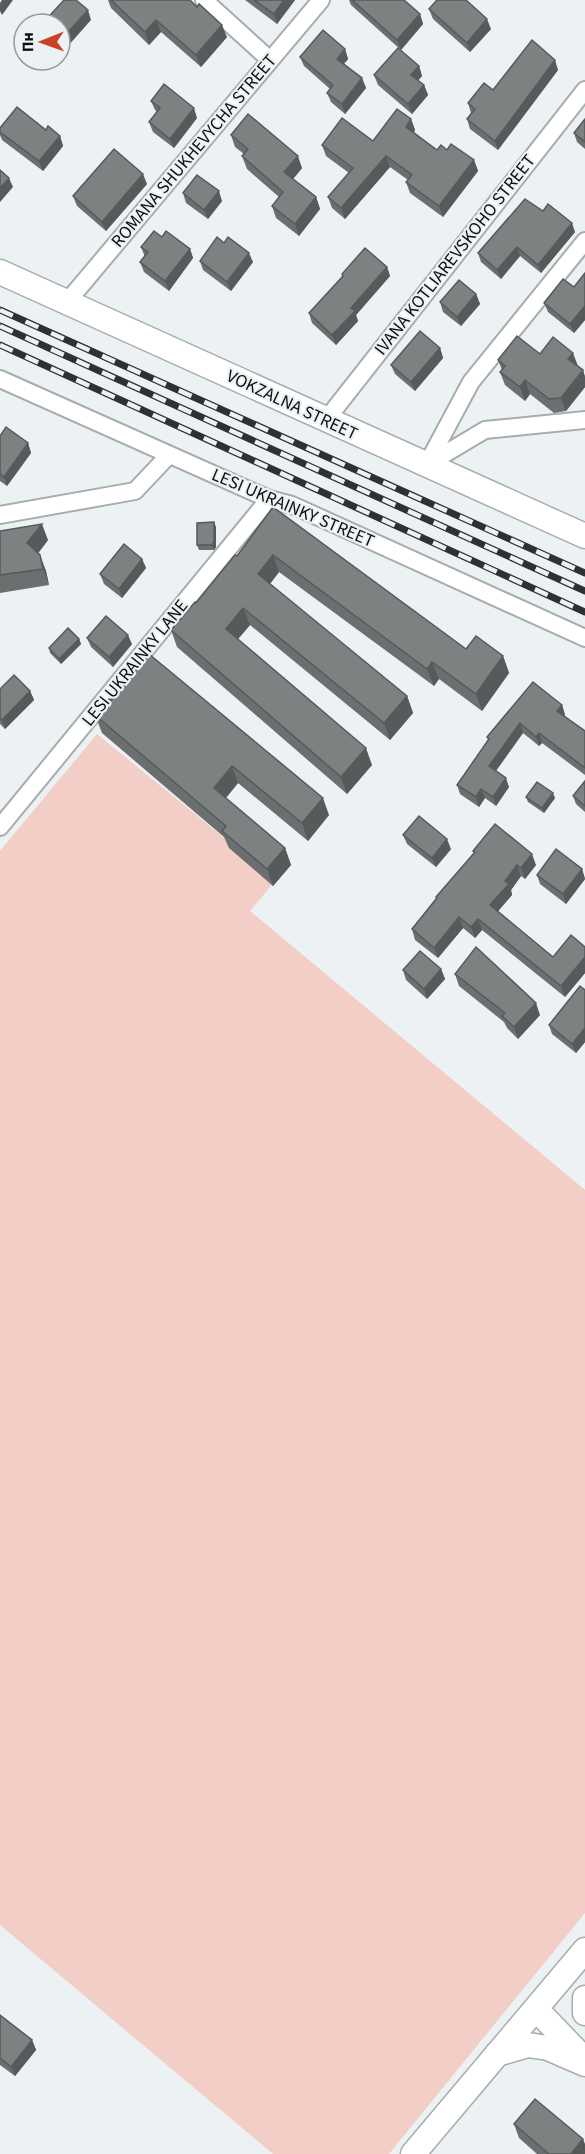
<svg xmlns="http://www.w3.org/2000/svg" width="585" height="2154" viewBox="0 0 585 2154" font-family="'Source Sans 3',sans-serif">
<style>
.green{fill:#f2cec6}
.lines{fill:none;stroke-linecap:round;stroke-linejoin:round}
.street-casing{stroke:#a7acad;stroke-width:20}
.secondary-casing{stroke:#a7acad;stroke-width:27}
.street{stroke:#fff;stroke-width:16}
.secondary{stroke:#fff;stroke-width:24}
.rail-casing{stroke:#2e3031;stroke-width:7}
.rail{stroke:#ecf2f3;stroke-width:4.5;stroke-dasharray:14;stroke-linecap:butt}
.wall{fill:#6b6f70}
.shaded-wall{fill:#575a5b}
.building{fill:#7c8182;stroke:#575a5b;stroke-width:1.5}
.labels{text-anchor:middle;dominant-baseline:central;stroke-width:4.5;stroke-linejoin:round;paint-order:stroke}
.street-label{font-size:18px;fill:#0e0f10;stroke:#ecf2f3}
</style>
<rect width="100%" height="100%" fill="#ecf2f3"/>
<polygon class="green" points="97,734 276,880 250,911 585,1190 585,1913 389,2154 273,2154 0,1925 0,851"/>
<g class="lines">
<defs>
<g id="street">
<polyline points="204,0 270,60"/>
<polyline points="67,302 321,0"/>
<polyline points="0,379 269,499 292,505 585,638"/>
<polyline points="326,420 585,90"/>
<polyline points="428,464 485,430 585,420"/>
<polyline points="426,466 471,382 585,241"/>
<polyline points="0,515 135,491 169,455"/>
<polyline points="0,827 269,499"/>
</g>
<g id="secondary">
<polyline points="0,272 585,536"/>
<polyline points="585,1998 585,2013"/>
<polyline points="536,2009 584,2059"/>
<polyline points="497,2054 528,2045 548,2048 585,2064"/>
<polyline points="413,2154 585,1950"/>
</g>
</defs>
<use href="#street" class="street-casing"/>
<use href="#secondary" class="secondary-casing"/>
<use href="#street" class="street"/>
<use href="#secondary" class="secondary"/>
<defs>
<g id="rail">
<polyline points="0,310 585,573"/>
<polyline points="0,326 585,591"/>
<polyline points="0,345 585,612"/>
</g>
</defs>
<use href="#rail" class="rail-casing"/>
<use href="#rail" class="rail"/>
</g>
<g class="wall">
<polygon points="108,0 190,0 227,37 201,67 161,32 149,45 111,8"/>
<polygon points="245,0 295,0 277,24"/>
<polygon points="349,0 404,0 420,14 423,24 401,50 351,5"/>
<polygon points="429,9 491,29 470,52 433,19"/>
<polygon points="345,49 348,59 344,64 362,78 366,88 345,114 331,102 327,93 330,89 304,66 300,57"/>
<polygon points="419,66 422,76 418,80 424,85 428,95 412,114 378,85 374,75"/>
<polygon points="558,70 498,150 470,129 467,119 471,113 468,103 493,90"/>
<polygon points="151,101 197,118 174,148 153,132 149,122 157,112 155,110"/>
<polygon points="411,119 415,130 414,132 437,150 447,150 474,160 478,171 443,217 410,193 406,182 408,180 390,167 345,219 332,208 328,197 349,173 326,156 322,145 373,141"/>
<polygon points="585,119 585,149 577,142 574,133"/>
<polygon points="0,128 46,130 60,136 63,146 43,171 2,140 0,135"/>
<polygon points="231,135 302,168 293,179 316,197 320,209 299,236 276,218 272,206 279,197 247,169 242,156 244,154 235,147"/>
<polygon points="147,184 106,231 77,206 73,196"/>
<polygon points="183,193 222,201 208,219 186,203"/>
<polygon points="543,211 575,232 541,273 520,256 501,279 481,262 478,253"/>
<polygon points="162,237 190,249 193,258 169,291 144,272 140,262 145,257 141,247"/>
<polygon points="224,243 253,262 231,291 203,270 200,261"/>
<polygon points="387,267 390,276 356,315 358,321 336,345 312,323 309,313 342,277 342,274"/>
<polygon points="585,273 585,320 574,333 548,312 544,303 574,287"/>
<polygon points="476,294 480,304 461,326 443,312 440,302"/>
<polygon points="440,348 443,358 415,391 395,374 391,365"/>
<polygon points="540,354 578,366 583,370 585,377 585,387 566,411 554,413 530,394 525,401 505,385 500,372 502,370 498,360"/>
<polygon points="0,436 28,443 31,453 7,486 0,481"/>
<polygon points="273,507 466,649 503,656 509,673 482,711 439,679 434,686 279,572 270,584 407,696 413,713 390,740 250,625 238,639 372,765 347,794 177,647 171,630 196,603 237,556"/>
<polygon points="216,527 216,547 214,550 199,550 197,545"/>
<polygon points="0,531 48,540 38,553 46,571 49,585 0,593"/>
<polygon points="142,559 146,568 122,598 104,584 100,574"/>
<polygon points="87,638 132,644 113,667 91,647"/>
<polygon points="79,639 81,644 61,664 50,653 49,648"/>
<polygon points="0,689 30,691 34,700 5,729 0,724"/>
<polygon points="109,699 329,815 308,841 238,783 226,798 285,848 291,865 273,886 229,848 224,837 102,733 95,715"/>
<polygon points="562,705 565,715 564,716 585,731 585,775 542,743 539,746 523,733 496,771 509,787 496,806 485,798 479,807 460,794 457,785 488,740 487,737"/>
<polygon points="585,781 585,812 576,804 573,796"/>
<polygon points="526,797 555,798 544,813 528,802"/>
<polygon points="403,835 451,849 436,867 407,844"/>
<polygon points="473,851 536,865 525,879 521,876 511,890 512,895 498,911 553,957 585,947 585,973 565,997 482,930 475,938 463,928 438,958 415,940 412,929 436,898 436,897 474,853"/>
<polygon points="582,869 585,879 566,904 540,884 537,875"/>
<polygon points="441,969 445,979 427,999 406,980 403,970"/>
<polygon points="455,974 540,1015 518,1039 507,1028 504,1022 459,986"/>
<polygon points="585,990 585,1042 576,1053 552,1034 549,1025"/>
<polygon points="0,2015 32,2040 36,2050 15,2076 0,2065"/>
<polygon points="514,2124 585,2154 537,2154 519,2138"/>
</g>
<g class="shaded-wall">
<polygon points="2,0 13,0 2,15 0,11 0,3"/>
<polygon points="284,0 295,0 277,24 274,14"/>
<polygon points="88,10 91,20 60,55 60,41"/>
<polygon points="420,14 423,24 401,50 397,40"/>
<polygon points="487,19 491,29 470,52 467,43"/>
<polygon points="156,20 161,32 149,45 145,32"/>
<polygon points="222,25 227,37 201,67 196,55"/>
<polygon points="345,49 348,59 340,68 337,59"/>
<polygon points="555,60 558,70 498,150 495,141"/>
<polygon points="419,66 422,76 415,84 411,75"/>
<polygon points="362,78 366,88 345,114 342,104"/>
<polygon points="424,85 428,95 412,114 408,104"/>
<polygon points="194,108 197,118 174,148 170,139"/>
<polygon points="411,119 415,130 410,138 406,127"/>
<polygon points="60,136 63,146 43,171 39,161"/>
<polygon points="298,156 302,168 289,184 284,172"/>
<polygon points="386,156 390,167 345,219 341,208"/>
<polygon points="474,160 478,171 443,217 439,206"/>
<polygon points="143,174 147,184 106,231 102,222"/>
<polygon points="9,178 13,187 0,202 0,188"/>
<polygon points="219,191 222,201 208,219 204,210"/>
<polygon points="316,197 320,209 299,236 295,224"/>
<polygon points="572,223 575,232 541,273 538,265"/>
<polygon points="517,247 520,256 501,279 497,270"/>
<polygon points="190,249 193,258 169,291 165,281"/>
<polygon points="249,253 253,262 231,291 227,282"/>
<polygon points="387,267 390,276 356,315 358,321 336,345 332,335 351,308"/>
<polygon points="476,294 480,304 461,326 457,317"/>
<polygon points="585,306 585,320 574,333 570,324"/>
<polygon points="440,348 443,358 415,391 411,382"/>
<polygon points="573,353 578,366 568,359"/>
<polygon points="583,370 585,377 585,387 566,411 561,398"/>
<polygon points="525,380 530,394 525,401 520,387"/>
<polygon points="28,443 31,453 7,486 4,477"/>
<polygon points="214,522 216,527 216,547 214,550 212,545"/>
<polygon points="42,524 48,540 33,560 27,543"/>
<polygon points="40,555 46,571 49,585 43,569"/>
<polygon points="273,555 279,572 264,591 258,574"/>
<polygon points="142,559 146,568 122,598 119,589"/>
<polygon points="243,608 250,625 232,646 226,629"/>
<polygon points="128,635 132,644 113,667 109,657"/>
<polygon points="79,639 81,644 61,664 59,659"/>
<polygon points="503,656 509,673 482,711 476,694"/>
<polygon points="432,662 439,679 434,686 427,669"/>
<polygon points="30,691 34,700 5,729 2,720"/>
<polygon points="407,696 413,713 390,740 384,723"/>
<polygon points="562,705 565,715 561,720 557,711"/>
<polygon points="520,723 523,733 492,776 489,766"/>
<polygon points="539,733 542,743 539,746 536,737"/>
<polygon points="366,748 372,765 347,794 341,777"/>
<polygon points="232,766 238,783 220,805 214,788"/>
<polygon points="506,778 509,787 496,806 493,797"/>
<polygon points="481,789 485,798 479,807 476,797"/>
<polygon points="553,793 555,798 544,813 542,808"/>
<polygon points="323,798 329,815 308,841 302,823"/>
<polygon points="447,839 451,849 436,867 432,858"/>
<polygon points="285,848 291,865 273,886 267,869"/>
<polygon points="532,854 536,865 525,879 521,868"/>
<polygon points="517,865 521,876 511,890 512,895 494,916 490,905 505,881"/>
<polygon points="582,869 585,879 566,904 563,894"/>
<polygon points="459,917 463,928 438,958 434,948"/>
<polygon points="478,919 482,930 475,938 471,927"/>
<polygon points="585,957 585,973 565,997 561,986"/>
<polygon points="441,969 445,979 427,999 424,989"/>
<polygon points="536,1003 540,1015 518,1039 514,1027"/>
<polygon points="585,1028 585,1042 576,1053 572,1044"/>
<polygon points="32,2040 36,2050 15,2076 11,2067"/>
<polygon points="583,2139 585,2144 585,2154 571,2154"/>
</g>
<g class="building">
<polygon points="64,0 76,0 88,10 60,41 60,24 42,24"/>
<polygon points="111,0 190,0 197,7 199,4 222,25 196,55 156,20 145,32"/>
<polygon points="254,0 284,0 274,14"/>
<polygon points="352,0 404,0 420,14 397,40"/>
<polygon points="437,0 466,0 487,19 467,43 429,9"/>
<polygon points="323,30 345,49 337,59 362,78 342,104 327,93 333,85 300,57"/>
<polygon points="532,40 555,60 495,141 467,119 475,109 468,103 484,83 493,90"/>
<polygon points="398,48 419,66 411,75 424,85 408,104 374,75"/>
<polygon points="164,84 194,108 170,139 149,122 160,108 151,101"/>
<polygon points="17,107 46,130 48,126 60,136 39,161 0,132 0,128"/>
<polygon points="397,109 411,119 406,127 437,150 441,145 447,150 451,144 474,160 439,206 406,182 412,175 386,156 341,208 328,197 353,168 322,145 342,118 373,141"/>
<polygon points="248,114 298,156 284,172 316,197 295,224 272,206 283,192 242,156 248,149 231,135"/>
<polygon points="585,119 585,142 574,133"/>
<polygon points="114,149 143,174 102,222 73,196"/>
<polygon points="0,170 9,178 0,188"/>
<polygon points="197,175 219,191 204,210 183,193"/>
<polygon points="525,199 543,211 548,204 572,223 538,265 517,247 497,270 478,253"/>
<polygon points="154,231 162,237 166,231 190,249 165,281 140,262 148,252 141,247"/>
<polygon points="217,237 224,243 228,237 249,253 227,282 200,261"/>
<polygon points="365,248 387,267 351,308 355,311 332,335 309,313 343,276 342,274"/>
<polygon points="585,273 585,306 570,324 544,303 563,279 574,287"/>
<polygon points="459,280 476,294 457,317 440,302"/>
<polygon points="420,331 440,348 411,382 391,365"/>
<polygon points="517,336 540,354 553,337 573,353 568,359 583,370 561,398 549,399 525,380 520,387 500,372 505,366 498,360"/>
<polygon points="6,427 28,443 4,477 0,474 0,436"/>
<polygon points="273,507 466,649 476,636 503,656 476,694 432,662 427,669 273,555 258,574 407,696 384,723 243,608 226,629 366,748 341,777 171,630 195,602 196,603 235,555 237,556"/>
<polygon points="214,522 214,542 212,545 197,545 197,523"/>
<polygon points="42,524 27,543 40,555 43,569 0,575 0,531"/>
<polygon points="124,544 142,559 119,589 100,574"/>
<polygon points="106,616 128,635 109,657 87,638"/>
<polygon points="68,628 79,639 59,659 49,648"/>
<polygon points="149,654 323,798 302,823 232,766 214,788 285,848 267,869 222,831 226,826 95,715 109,699 111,700"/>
<polygon points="14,675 30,691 2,720 0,718 0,689"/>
<polygon points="533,682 562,705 557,711 585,731 585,768 539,733 536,737 520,723 489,766 506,778 493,797 481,789 476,797 457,785 489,739 487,737"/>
<polygon points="585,781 585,806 573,796"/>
<polygon points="537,782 553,793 542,808 526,797"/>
<polygon points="419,816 447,839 432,858 403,835"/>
<polygon points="495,824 532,854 521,868 517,865 505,881 509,884 490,905 553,957 571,935 585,947 585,957 561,986 478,919 471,927 459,917 434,948 412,929 437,898 436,897 475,852 473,851"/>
<polygon points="556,849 582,869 563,894 537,875"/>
<polygon points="476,947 536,1003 514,1027 502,1016 505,1013 455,974"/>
<polygon points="420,951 441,969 424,989 403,970"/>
<polygon points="580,986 585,990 585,1028 572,1044 549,1025"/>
<polygon points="0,2015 32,2040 11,2067 0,2058"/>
<polygon points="535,2099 583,2139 571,2154 549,2154 514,2124"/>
</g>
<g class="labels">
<g class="street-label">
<text transform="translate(194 151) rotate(-50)">ROMANA SHUKHEVYCHA STREET</text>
<text transform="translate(455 255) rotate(-52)">IVANA KOTLIAREVSKOHO STREET</text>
<text transform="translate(292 405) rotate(25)">VOKZALNA STREET</text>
<text transform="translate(293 508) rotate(23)">LESI UKRAINKY STREET</text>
<text transform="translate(135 663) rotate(-51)">LESI UKRAINKY LANE</text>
</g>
</g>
<g transform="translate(42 42) rotate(269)"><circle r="28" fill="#ecf2f3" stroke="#939798" stroke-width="1.5"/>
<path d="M0-4.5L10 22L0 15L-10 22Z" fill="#cb4026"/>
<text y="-9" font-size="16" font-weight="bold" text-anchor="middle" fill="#0e0f10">Пн</text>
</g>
</svg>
